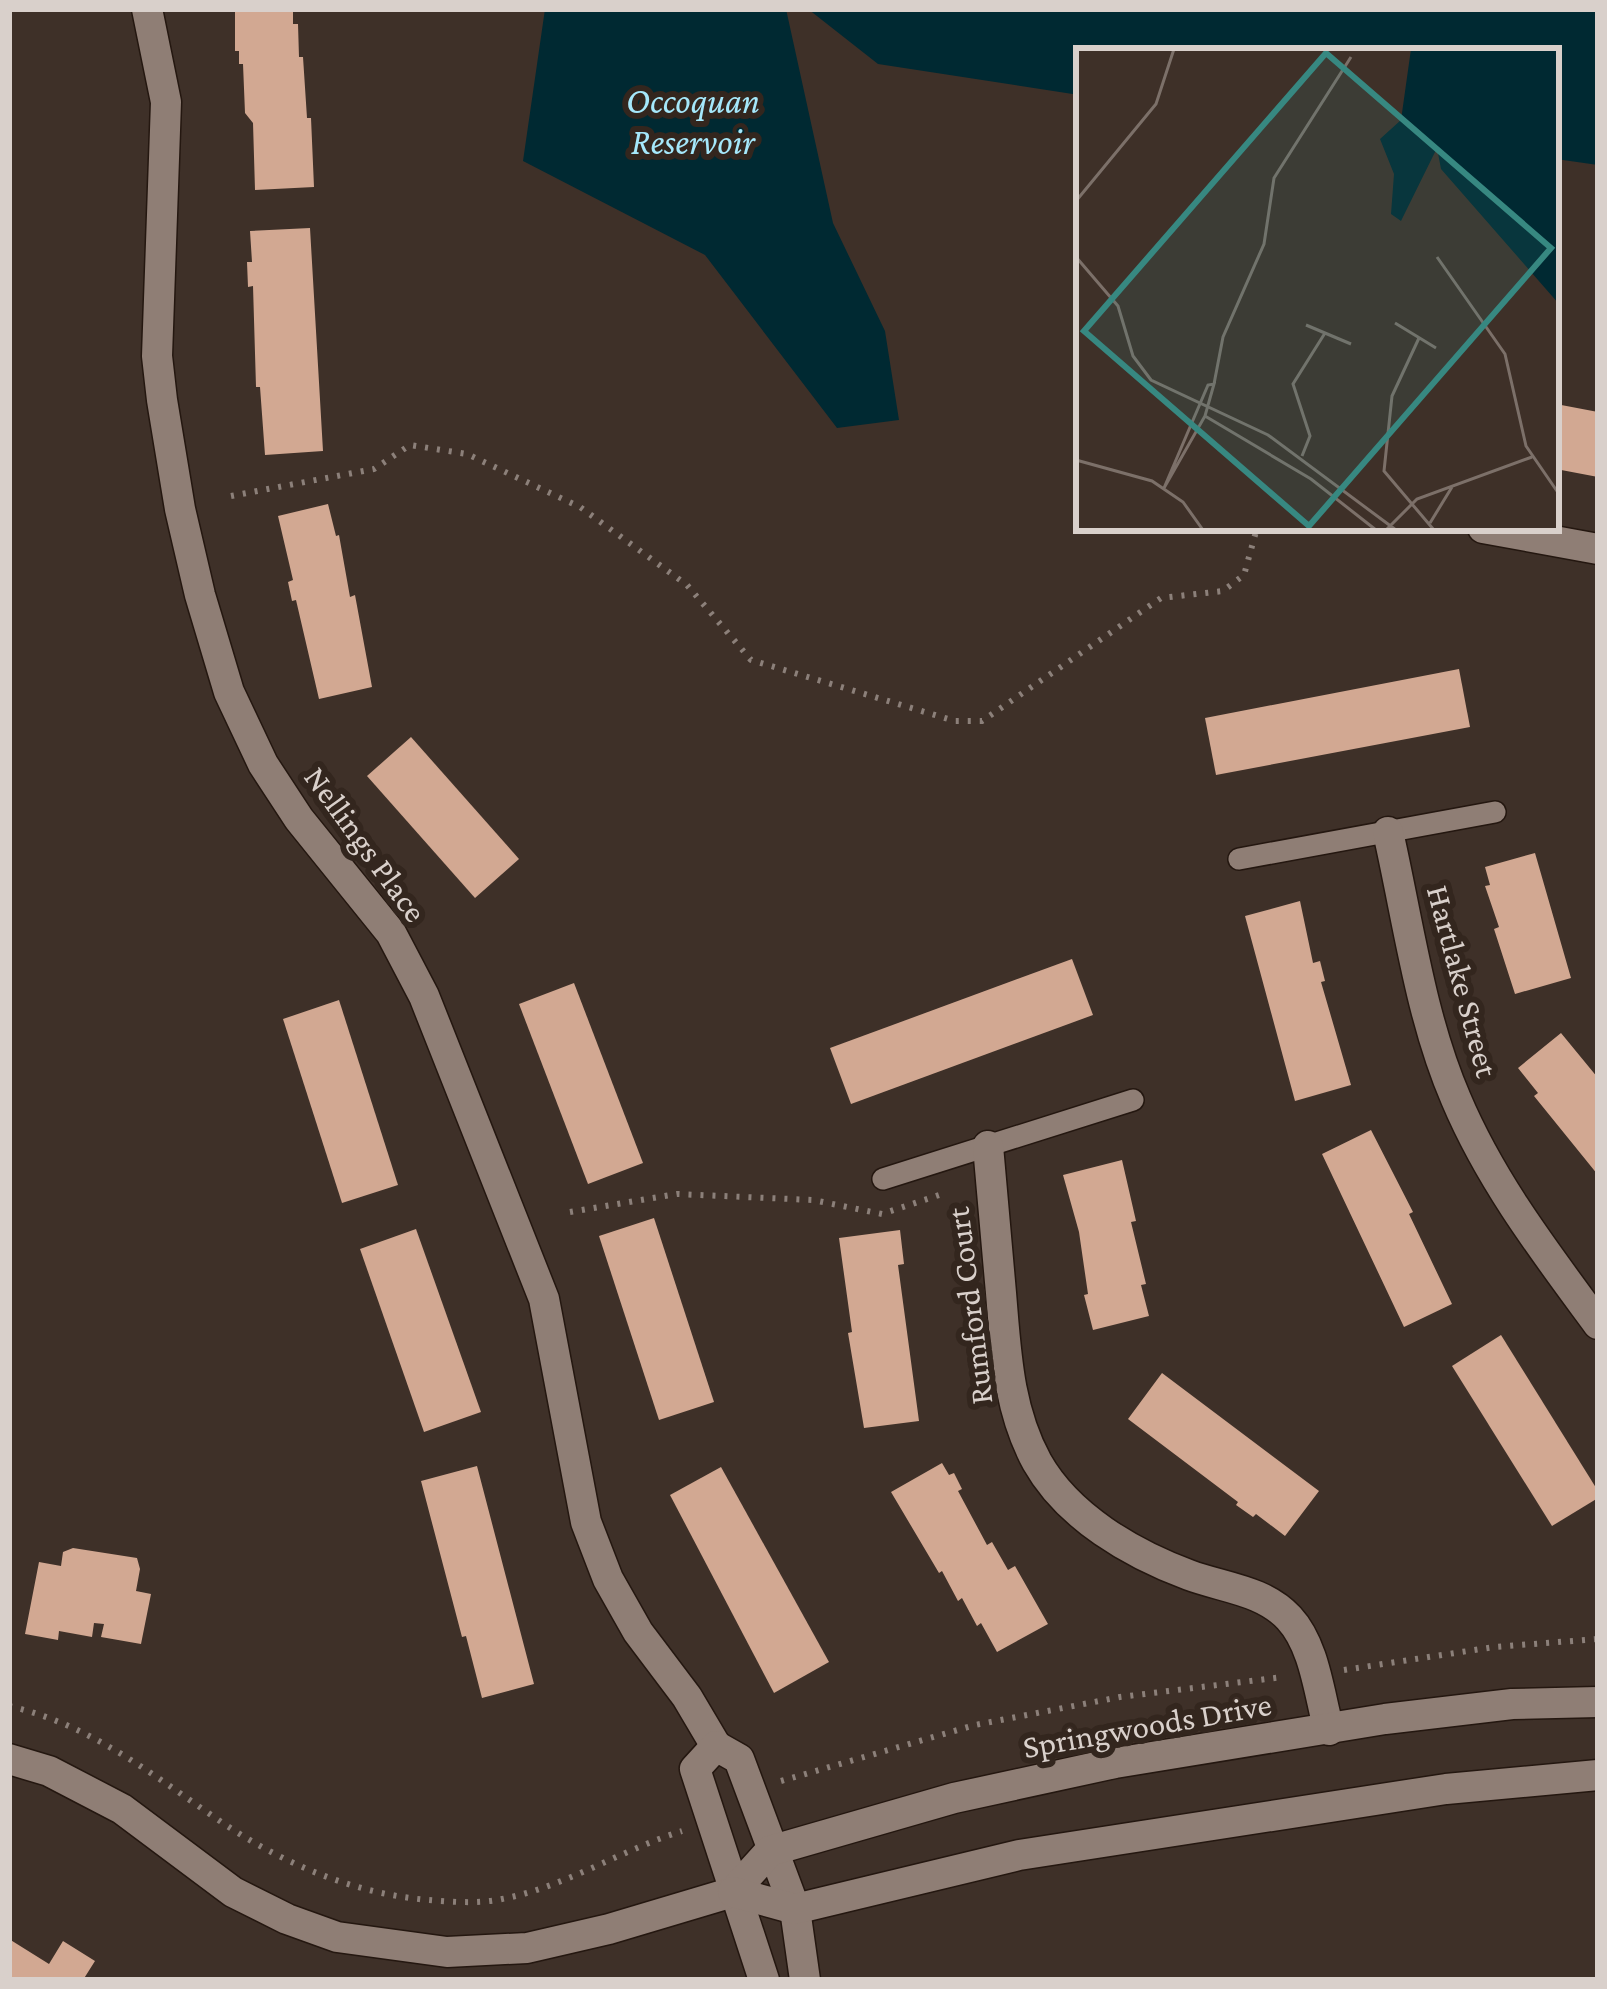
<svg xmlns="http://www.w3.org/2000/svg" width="1607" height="1989" viewBox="0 0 1607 1989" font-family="'Crimson Pro',serif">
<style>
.water{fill:#002932}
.building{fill:#d2a892}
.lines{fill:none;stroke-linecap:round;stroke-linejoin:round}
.lane-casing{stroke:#241710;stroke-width:24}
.street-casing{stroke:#241710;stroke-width:33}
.secondary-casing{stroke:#241710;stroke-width:33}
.path{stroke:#8c807a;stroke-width:6;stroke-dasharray:3 9;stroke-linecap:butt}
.lane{stroke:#8f7e75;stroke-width:21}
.street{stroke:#8f7e75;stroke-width:30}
.secondary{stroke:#8f7e75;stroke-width:30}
.labels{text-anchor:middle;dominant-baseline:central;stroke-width:12;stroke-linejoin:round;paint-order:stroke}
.street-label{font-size:33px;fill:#d9d0cb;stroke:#33261e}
.water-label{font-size:36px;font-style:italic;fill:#a5e8fb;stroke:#33261e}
.inset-road{fill:none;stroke:#7c7069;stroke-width:3}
.view{fill:#378881;fill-opacity:0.15;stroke:#378881;stroke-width:6}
.inset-edge{fill:none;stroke:#d9d0cb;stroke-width:6}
</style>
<rect width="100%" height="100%" fill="#3e3028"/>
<g class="water">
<polygon points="545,9 786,9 833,223 885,331 899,420 837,428 705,255 523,161"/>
<polygon points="808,9 1598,9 1598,165 1556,159 1556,51 1079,51 1079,95 878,64"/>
</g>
<g class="building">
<polygon points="235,9 293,9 293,24 298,24 299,57 303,57 307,118 311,118 314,187 255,190 253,123 245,113 243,64 239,64 239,51 235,51"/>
<polygon points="310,228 323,451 265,455 260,387 256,387 253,286 248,287 247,262 252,262 250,231"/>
<polygon points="1556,404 1598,412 1598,477 1556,469"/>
<polygon points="328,504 336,536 339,535 350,597 355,595 372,687 319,699 296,600 292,601 288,582 293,580 278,516"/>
<polygon points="1459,669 1470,727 1216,775 1205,718"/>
<polygon points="411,737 519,859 475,898 367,776"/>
<polygon points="1535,853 1571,978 1515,994 1494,929 1499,927 1485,886 1490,885 1485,867"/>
<polygon points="1300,901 1313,963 1320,961 1325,981 1321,982 1351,1085 1295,1101 1245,916"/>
<polygon points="1072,959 1093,1015 851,1104 830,1048"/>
<polygon points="574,983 643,1163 588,1184 519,1004"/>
<polygon points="339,1000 398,1185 342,1203 283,1019"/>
<polygon points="1561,1033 1598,1078 1598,1175 1534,1096 1538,1093 1518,1068"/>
<polygon points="1371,1130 1413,1212 1409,1214 1452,1304 1404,1327 1322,1154"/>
<polygon points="1122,1160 1136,1221 1131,1222 1146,1284 1141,1285 1149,1316 1093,1330 1084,1295 1088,1294 1079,1232 1063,1175"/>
<polygon points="654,1218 714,1402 659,1420 599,1236"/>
<polygon points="416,1229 481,1412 424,1432 360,1249"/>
<polygon points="900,1230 904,1264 898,1265 919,1421 864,1428 848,1333 852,1332 839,1238"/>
<polygon points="1501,1335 1598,1491 1598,1498 1552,1526 1452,1366"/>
<polygon points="1162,1373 1319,1491 1285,1536 1256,1514 1253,1517 1236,1505 1238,1502 1128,1419"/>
<polygon points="942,1463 949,1475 954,1473 962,1489 958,1491 987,1545 992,1542 1008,1570 1015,1566 1048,1624 997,1652 981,1623 977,1626 962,1598 958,1601 942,1571 939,1573 891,1492"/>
<polygon points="477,1466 534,1684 482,1698 466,1636 462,1637 421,1481"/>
<polygon points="721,1467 829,1662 774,1693 670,1495"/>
<polygon points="73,1548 137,1558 140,1569 136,1591 151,1594 141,1644 101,1637 104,1624 94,1623 92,1637 59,1631 58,1640 25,1634 39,1562 61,1566 63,1552"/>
<polygon points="9,1939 49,1964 63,1941 95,1961 83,1980 9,1980"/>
</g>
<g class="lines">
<defs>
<g id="lane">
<polyline points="1239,859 1495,812"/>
<polyline points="883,1179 1133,1100"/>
</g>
<g id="street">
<polyline points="147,9 166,102 157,356 162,400 180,509 200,595 229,692 263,764 299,819 391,933 424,996 544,1299 586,1522 608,1579 638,1632 687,1697 716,1746"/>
<polyline points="1483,528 1598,549"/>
<path d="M1388,832c20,88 32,184 68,267 35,83 89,153 142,225"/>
<path d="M988,1146c4,49 9,98 13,147 5,59 7,116 36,169 31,55 95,92 152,113 35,13 74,15 100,43 26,28 30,76 40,112"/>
<polyline points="764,1980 695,1769 716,1746 739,1759 795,1909 805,1980"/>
</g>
<g id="secondary">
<polyline points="9,1759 49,1771 122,1809 233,1892 287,1919 337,1937 447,1952 527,1948 609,1929 733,1892 770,1851 954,1798 1115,1763 1385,1719 1512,1704 1598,1702"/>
<polyline points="733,1892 795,1909 1019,1855 1446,1789 1598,1775"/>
</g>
</defs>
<use href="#lane" class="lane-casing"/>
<use href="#street" class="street-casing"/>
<use href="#secondary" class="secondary-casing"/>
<g class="path">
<polyline points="231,496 374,469 410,445 467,454 580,507 687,585 751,660 955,721 982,721 1161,598 1223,591 1244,575 1257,528"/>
<polyline points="570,1212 677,1194 813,1200 882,1214 939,1195"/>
<polyline points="1344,1670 1494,1647 1598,1639"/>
<path d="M9,1706c82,19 141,67 208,113 62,43 136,75 212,81 23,2 50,4 73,-1 63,-12 119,-49 180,-68"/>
<polyline points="781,1781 975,1725 1120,1697 1283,1677"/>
</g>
<use href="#lane" class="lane"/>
<use href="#street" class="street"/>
<use href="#secondary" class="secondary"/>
</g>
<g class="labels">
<g class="street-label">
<text transform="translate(366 844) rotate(54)">Nellings Place</text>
<text transform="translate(1463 981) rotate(75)">Hartlake Street</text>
<text transform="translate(969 1306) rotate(-97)">Rumford Court</text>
<text transform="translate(1147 1725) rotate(-10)">Springwoods Drive</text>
</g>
<g class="water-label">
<text x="693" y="101">Occoquan<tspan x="693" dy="41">Reservoir</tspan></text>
</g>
</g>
<g transform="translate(1076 48)">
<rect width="483" height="483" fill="#3e3028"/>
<path d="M335,1h148v255l-118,-135 -4,-21 -36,73 -10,-7 3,-40 -14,-35 21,-19z" fill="#002932"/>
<path class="inset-road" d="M0,153l80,-97 18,-55M0,209l42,49 15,50 18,24 117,55 128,95M361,209l68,97 21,92 33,48M319,275l41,25M230,277l45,19M343,290l-27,58 -8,75 50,59M138,336l9,-47 41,-93 10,-66 77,-121M138,336l-9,32 -41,72 44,-103zM129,368l106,63 65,51M226,408l8,-20 -17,-52 32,-51M0,412l76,21 31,21 20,28M354,475l22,-36M134,482h44M310,482l31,-31 115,-42"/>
<path class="view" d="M250,5l225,195 -242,278 -225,-195z"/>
<rect width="483" height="483" class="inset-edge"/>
</g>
<rect width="1607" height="1989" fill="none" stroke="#d9d0cb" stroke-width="24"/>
</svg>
